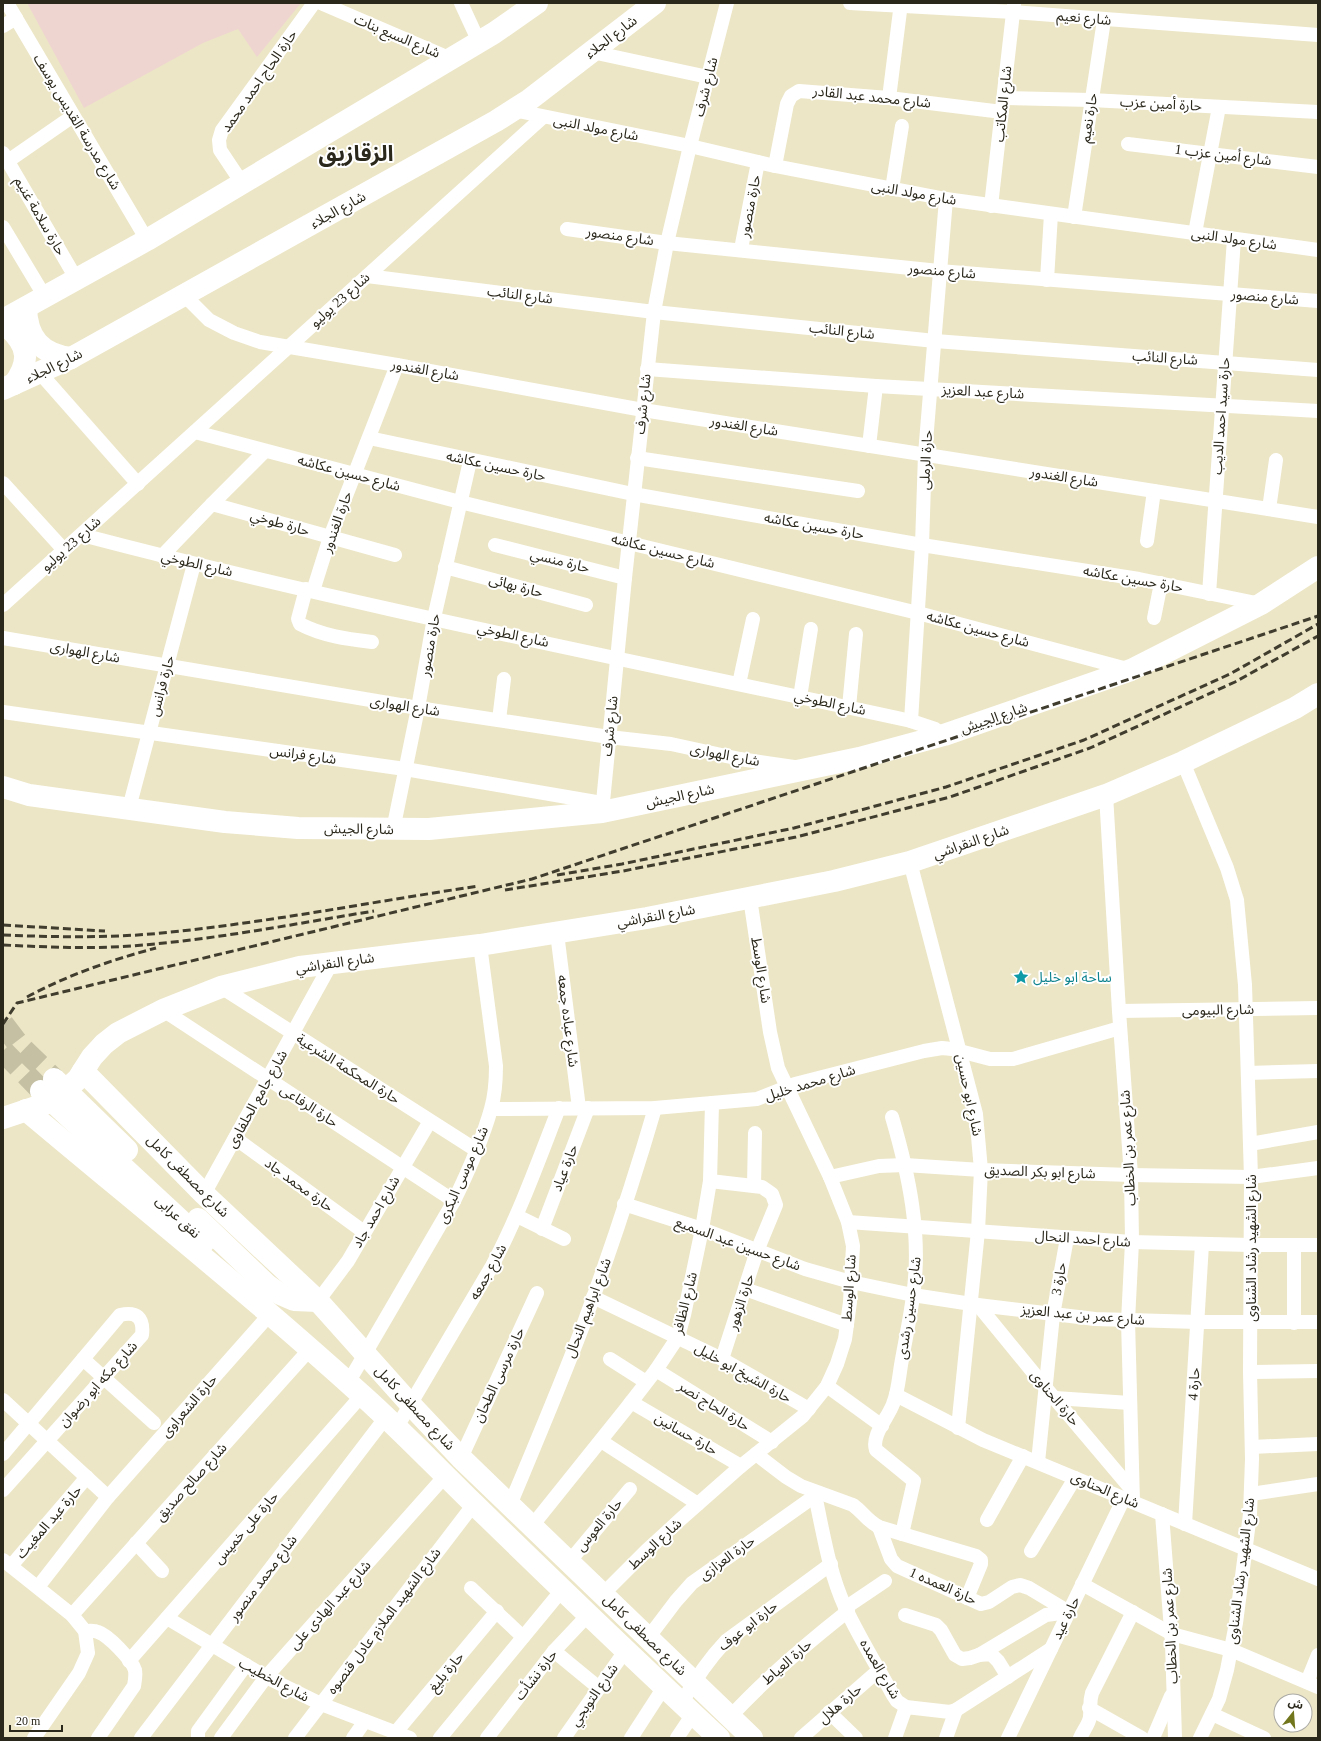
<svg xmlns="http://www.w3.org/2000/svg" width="1321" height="1741" viewBox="0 0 1321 1741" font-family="'Times New Roman','Noto Sans Arabic',serif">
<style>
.education{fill:#efd5d0}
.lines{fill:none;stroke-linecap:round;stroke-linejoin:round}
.primary-tunnel{stroke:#c5c0a4;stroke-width:22;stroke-dasharray:22 11;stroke-linecap:butt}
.minor{stroke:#fff;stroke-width:14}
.primary{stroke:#fff;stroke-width:22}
.trunk{stroke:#fff;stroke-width:22}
.rail{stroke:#403c2e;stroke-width:3;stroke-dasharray:8 4;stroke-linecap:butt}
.labels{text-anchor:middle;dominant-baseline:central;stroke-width:4;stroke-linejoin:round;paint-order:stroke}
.street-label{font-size:14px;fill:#2a271b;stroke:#fff}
.culture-label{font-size:14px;fill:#0d838f;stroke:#fff;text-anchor:start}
.town-label{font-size:22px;font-weight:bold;fill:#2a271b;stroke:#fff}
</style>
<rect width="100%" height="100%" fill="#ece6c6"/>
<polygon class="education" points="27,3 301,3 257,57 238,29 203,43 84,108"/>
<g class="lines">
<g class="primary-tunnel">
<polyline points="3,1024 19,1045 54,1079"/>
<polyline points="3,1051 41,1090"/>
</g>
<g class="minor">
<polyline points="7,3 147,240"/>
<polyline points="321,3 451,59"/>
<polyline points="461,3 479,42"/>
<polyline points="850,3 1013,12 1318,35"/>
<polyline points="3,26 16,18"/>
<polyline points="592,52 708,77"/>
<polyline points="889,98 901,3"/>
<polyline points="1004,98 1091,100 1318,112"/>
<polyline points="513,110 690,146 775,166 946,199 1318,250"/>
<polyline points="1128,144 1318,167"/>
<polyline points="3,153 77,280"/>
<polyline points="8,161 73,116"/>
<polyline points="775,166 787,104 791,96 799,91 889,98 1002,112"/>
<polyline points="242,183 220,150 219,140 222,130 314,3"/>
<polyline points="892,189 902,126"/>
<polyline points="991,206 1014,4"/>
<polyline points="1074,217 1104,20"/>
<polyline points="3,227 45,297"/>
<polyline points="567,229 667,243 939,271 1318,301"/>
<polyline points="1195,233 1219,107"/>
<polyline points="741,249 758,162"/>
<polyline points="367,276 654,312 935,341 1318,370"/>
<polyline points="1047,280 1051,214"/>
<polyline points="185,296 209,320 234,333 260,342 397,365 643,410 1318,517"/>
<polyline points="647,369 876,386 1318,411"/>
<polyline points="40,373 138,484"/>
<polyline points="195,432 460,502 918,613 1131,670"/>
<polyline points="369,438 633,494 922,545 1139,579 1261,604"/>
<polyline points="869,446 876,386"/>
<polyline points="637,458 858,491"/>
<polyline points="3,483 64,550"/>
<polyline points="212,504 395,555"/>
<polyline points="1269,509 1276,460"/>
<path d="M82,535c274,72 552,126 829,186l24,8 9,6"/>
<polyline points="1147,541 1154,491"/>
<polyline points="495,545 625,578"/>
<polyline points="162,556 212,504 265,451"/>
<polyline points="445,567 586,605"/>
<path d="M306,589l-8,30 2,5c23,12 47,15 72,18"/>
<polyline points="313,591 330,537 397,365"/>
<polyline points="1209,594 1234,239"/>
<polyline points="3,605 543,117"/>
<polyline points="1154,618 1161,583"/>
<polyline points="3,638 418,708 609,737 671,744 740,759 794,767"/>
<polyline points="739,684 753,619"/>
<polyline points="800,697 811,629"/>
<polyline points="849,707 856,634"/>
<polyline points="3,712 405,769 602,803"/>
<polyline points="499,720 504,679"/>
<polyline points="911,721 922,545 925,454 946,199"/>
<polyline points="1183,762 1227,868 1237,900 1245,985 1251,1177 1250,1372 1252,1459 1250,1514 1236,1623 1227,1670 1219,1699 1200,1738"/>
<polyline points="1106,795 1119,1011 1131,1175 1132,1242 1128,1321 1133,1502"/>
<polyline points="129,808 194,564"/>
<polyline points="602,812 625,578 654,312 667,243 690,146 727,3"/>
<polyline points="393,830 418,708 434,618 470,461"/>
<polyline points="910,862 976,1114 981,1170 978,1231 958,1428"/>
<polyline points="557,933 579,1108"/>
<polyline points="221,987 476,1150"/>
<polyline points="163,1010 454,1201"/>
<polyline points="1119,1011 1318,1008"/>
<polyline points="1248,1073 1318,1071"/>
<polyline points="492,1109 655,1108 757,1099 795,1084 924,1051 942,1048 952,1049 990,1059 1013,1059 1120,1028"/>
<path d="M892,1117c17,58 30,119 21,179 -3,23 -8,46 -12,69 -2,12 -3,27 -8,39 -5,14 -22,31 -17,46l38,31 -12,53"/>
<polyline points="235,1138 364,1232"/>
<polyline points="1250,1144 1318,1132"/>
<polyline points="830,1177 879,1166 905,1165 981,1170 1131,1175 1251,1177 1318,1168"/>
<polyline points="710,1181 762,1187 772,1194 776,1205 757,1251 722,1359"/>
<polyline points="754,1186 755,1133"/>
<polyline points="204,1194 332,962"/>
<polyline points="624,1204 702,1229 805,1269 851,1282 913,1295 978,1305 1095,1319 1198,1322 1318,1322"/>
<polyline points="517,1216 564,1239"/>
<polyline points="848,1222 1132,1242 1250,1245 1318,1245"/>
<polyline points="542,1229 588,1108"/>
<polyline points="1294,1245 1294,1323"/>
<polyline points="745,1289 847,1325"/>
<polyline points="593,1297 722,1359 809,1409"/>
<polyline points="318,1301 348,1261 430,1121"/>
<polyline points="978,1305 1045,1387 1132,1490"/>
<polyline points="83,1359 154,1423"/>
<polyline points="610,1359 646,1382"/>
<polyline points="656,1370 772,1442"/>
<polyline points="1250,1372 1318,1371"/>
<path d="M348,1383l106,-182c14,-29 28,-60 37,-92 4,-14 5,-29 5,-43l-16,-121"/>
<polyline points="827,1386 882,1426"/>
<polyline points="896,1395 983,1440 1318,1579"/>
<polyline points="1055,1398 1130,1403"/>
<polyline points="3,1400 108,1497"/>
<polyline points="631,1402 741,1466"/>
<path d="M397,1427l95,-161c27,-51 46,-104 67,-158"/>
<polyline points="601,1441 698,1504"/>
<polyline points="1252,1447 1318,1444"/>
<path d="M3,1454l117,-139c17,-4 24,3 22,20l-139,155"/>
<path d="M756,1454l30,23 15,9 52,19c11,8 13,15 26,22l97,29 5,4v4l-14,34"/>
<polyline points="461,1458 537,1293"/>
<polyline points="1038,1462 1053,1315 1067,1238"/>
<polyline points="1251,1494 1318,1484"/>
<path d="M815,1495c8,37 14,77 30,112 14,30 32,59 48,88l4,6 9,6 44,5 6,-2 95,-61"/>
<path d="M510,1505c25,-60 51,-121 74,-182 26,-71 50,-143 71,-215"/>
<polyline points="1162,1514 1172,1643 1175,1738"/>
<polyline points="987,1520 1023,1456"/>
<polyline points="1185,1524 1202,1244"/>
<polyline points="532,1526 625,1410 656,1370 678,1337 684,1315 702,1229 710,1181 712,1103"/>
<polyline points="879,1527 891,1559 897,1566 981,1604 989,1602 1012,1587 1020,1585 1029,1588 1069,1612"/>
<polyline points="136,1543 162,1571"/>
<polyline points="1031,1551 1075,1478"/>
<polyline points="3,1560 72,1615 85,1631 88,1653 79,1673 34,1738"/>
<polyline points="569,1562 630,1489"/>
<polyline points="11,1566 87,1477"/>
<polyline points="1082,1584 1172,1634 1231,1650 1318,1687"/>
<polyline points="38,1587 108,1497 270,1314"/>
<polyline points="471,1588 523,1637"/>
<polyline points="603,1594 646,1551 682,1518 741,1466 803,1416 827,1386 837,1364 845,1339 850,1302 853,1246 848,1222 830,1177 778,1068 770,1032 750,898"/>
<polyline points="845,1608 885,1581"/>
<polyline points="72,1615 310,1349"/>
<polyline points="905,1615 936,1625 941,1630 955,1655 962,1659 970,1658 979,1655 991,1654 998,1661 1008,1677"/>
<polyline points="167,1618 266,1677 321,1704 410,1738"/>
<path d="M85,1631c4,0 9,-1 13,1 10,3 34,28 37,38 1,6 0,10 -1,16l-36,52"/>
<polyline points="648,1638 676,1601 692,1583 819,1493"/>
<polyline points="554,1651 599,1688"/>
<polyline points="979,1655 1046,1615 1069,1612"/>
<polyline points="129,1661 362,1395"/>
<polyline points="1307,1682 1318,1655"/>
<path d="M681,1704c13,-23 27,-44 45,-63l105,-77"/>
<polyline points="1089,1708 1142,1738"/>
<polyline points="829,1712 856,1738"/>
<polyline points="1212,1714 1264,1738"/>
<path d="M730,1717c36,-39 76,-73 118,-106"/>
<polyline points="396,1732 497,1611"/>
<polyline points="141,1738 386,1417"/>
<polyline points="198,1738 198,1731 246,1665"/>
<polyline points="221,1738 266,1677 445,1476"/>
<polyline points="295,1738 474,1504"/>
<polyline points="353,1738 365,1721"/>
<polyline points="440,1738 562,1590"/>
<polyline points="487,1738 554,1651 588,1615"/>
<polyline points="564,1738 625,1651"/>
<polyline points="631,1738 664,1687"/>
<polyline points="677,1738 693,1714"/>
<polyline points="801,1738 879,1670"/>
<polyline points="895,1738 906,1707"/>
<polyline points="946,1738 956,1710"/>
<polyline points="1008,1738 1124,1498"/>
<path d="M1080,1738c3,-7 9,-14 10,-21 1,-10 -1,-14 2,-24l41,-81"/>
<polyline points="1153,1738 1171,1696"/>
</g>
<g class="primary">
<polyline points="3,787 29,795 225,822 298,828 429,829 602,812 859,758 944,735 1131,670 1261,604 1318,567"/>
<polyline points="83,1071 204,1194 318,1301 411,1405 461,1458 752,1738"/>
<polyline points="54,1079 127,1150"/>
<polyline points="41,1091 204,1242"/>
<path d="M26,1110c113,95 228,187 337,286 38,34 74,72 111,108 81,79 162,157 245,234"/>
<polyline points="3,1118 45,1104 59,1096 78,1079 92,1057 104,1044 118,1033 163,1010 221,987 300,967 480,945 647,918 834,881 910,862 1106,795 1183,762 1295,708 1318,694"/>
<polyline points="198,1219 267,1285 280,1294 294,1300 318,1301"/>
</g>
<g class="trunk">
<path d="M26,308c1,30 15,46 45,50"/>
<polyline points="3,320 147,240 494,33 537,3"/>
<path d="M9,328c20,18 21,35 5,56"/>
<polyline points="3,389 71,358 496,121 529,100 655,3"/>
</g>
<g class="rail">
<polyline points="557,875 622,864 794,828 946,787 1084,740 1230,674 1318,624"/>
<polyline points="505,890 623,871 796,837 950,797 1090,748 1235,682 1318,636"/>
<polyline points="3,925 105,931"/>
<path d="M3,935c49,2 99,3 148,-1 110,-10 219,-32 328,-48"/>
<path d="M3,945c43,2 85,4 128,1 82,-6 162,-22 243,-35"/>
<path d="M27,997c41,-22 84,-37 129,-49"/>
<polyline points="3,1024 17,1003 532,879 1318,616"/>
</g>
</g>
<defs>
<symbol id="sight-bare" viewBox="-9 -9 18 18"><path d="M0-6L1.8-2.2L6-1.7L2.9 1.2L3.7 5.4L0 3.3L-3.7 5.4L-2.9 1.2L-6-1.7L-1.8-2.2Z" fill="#0f9aa8" stroke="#fff" stroke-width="2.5" paint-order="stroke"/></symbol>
</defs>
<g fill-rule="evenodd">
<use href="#sight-bare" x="1010" y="966" width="22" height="22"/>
</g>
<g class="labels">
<g class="street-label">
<text transform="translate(1084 18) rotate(5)">شارع نعيم</text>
<text transform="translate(397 36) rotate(23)">شارع السبع بنات</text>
<text transform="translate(611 37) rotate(-37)">شارع الجلاء</text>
<text transform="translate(259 81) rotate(-55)">حارة الحاج احمد محمد</text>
<text transform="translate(706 87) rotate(-76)">شارع شرف</text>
<text transform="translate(872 97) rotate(6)">شارع محمد عبد القادر</text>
<text transform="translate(1003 104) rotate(-84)">شارع المكاتب</text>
<text transform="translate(1161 104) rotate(3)">حارة أمين عزب</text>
<text transform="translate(1089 118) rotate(-81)">حارة نعيم</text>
<text transform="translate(77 122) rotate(59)">شارع مدرسة القديس يوسف</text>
<text transform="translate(596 128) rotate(11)">شارع مولد النبى</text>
<text transform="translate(1223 155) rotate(7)">شارع أمين عزب 1</text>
<text transform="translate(914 193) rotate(10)">شارع مولد النبى</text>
<text transform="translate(750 206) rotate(-79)">حارة منصور</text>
<text transform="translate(338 210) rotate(-29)">شارع الجلاء</text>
<text transform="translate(40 216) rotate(60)">حارة سلامة غنيم</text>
<text transform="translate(620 236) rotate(8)">شارع منصور</text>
<text transform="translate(1234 239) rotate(8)">شارع مولد النبى</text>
<text transform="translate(942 271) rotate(5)">شارع منصور</text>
<text transform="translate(520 295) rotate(7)">شارع النائب</text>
<text transform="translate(1265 297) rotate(5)">شارع منصور</text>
<text transform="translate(340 300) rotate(-42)">شارع 23 يوليو</text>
<text transform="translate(842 331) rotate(6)">شارع النائب</text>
<text transform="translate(1165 358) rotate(4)">شارع النائب</text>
<text transform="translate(54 366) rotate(-26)">شارع الجلاء</text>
<text transform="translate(425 370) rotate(10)">شارع الغندور</text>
<text transform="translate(983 392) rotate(3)">شارع عبد العزيز</text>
<text transform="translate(643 404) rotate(-84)">شارع شرف</text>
<text transform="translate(1221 416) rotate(-86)">حارة سيد احمد الديب</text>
<text transform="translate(744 426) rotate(9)">شارع الغندور</text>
<text transform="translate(926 460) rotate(-87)">حارة الرملى</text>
<text transform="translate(496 466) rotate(12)">حارة حسين عكاشه</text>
<text transform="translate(349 473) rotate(15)">شارع حسين عكاشه</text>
<text transform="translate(1064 477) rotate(9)">شارع الغندور</text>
<text transform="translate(337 522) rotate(-70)">حارة الغندور</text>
<text transform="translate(280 523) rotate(16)">حارة طوخي</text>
<text transform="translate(814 526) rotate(10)">حارة حسين عكاشه</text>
<text transform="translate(71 544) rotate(-42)">شارع 23 يوليو</text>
<text transform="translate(663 551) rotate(14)">شارع حسين عكاشه</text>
<text transform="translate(560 561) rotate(14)">حارة منسي</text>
<text transform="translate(197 564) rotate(13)">شارع الطوخي</text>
<text transform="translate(1133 579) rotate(10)">حارة حسين عكاشه</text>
<text transform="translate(516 586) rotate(15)">حارة بهائى</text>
<text transform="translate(978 629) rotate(15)">شارع حسين عكاشه</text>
<text transform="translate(513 635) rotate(12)">شارع الطوخي</text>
<text transform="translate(430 645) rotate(-80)">حارة منصور</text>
<text transform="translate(85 652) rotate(10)">شارع الهوارى</text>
<text transform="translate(162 686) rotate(-75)">حارة فرانس</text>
<text transform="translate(830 703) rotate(12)">شارع الطوخي</text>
<text transform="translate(405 706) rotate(9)">شارع الهوارى</text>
<text transform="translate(994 718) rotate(-19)">شارع الجيش</text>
<text transform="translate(610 726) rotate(-84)">شارع شرف</text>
<text transform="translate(303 755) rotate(8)">شارع فرانس</text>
<text transform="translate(725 755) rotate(11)">شارع الهوارى</text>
<text transform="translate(680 796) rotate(-12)">شارع الجيش</text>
<text transform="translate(359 829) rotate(1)">شارع الجيش</text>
<text transform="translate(971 842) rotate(-19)">شارع النقراشي</text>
<text transform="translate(656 916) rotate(-10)">شارع النقراشي</text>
<text transform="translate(335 963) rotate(-8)">شارع النقراشي</text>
<text transform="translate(761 970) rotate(81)">شارع الوسط</text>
<text transform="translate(1218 1010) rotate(-1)">شارع البيومى</text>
<text transform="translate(568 1021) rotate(83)">شارع عباده جمعه</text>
<text transform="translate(348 1069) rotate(32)">حارة المحكمة الشرعية</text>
<text transform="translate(810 1083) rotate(-17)">شارع محمد خليل</text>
<text transform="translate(969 1095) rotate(78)">شارع ابو حسين</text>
<text transform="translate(257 1099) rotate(-61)">شارع جامع الحلفاوى</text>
<text transform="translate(309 1106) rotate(33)">حارة الرفاعى</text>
<text transform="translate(1128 1148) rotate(-93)">شارع عمر بن الخطاب</text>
<text transform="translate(565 1168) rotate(-69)">حارة عياد</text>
<text transform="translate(1040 1172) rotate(2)">شارع ابو بكر الصديق</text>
<text transform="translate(463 1175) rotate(-66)">شارع موسى البكرى</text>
<text transform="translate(188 1176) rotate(45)">شارع مصطفى كامل</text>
<text transform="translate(299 1185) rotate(36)">حارة محمد جاد</text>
<text transform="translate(376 1212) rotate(-60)">شارع احمد جاد</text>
<text transform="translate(178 1217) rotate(43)">نفق عرابى</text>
<text transform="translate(1083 1239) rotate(4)">شارع احمد النحال</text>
<text transform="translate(738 1244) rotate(20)">شارع حسين عبد السميع</text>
<text transform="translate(1251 1248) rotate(-90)">شارع الشهيد رشاد الشناوى</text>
<text transform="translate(488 1272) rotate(-61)">شارع جمعه</text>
<text transform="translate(1059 1279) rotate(-80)">حارة 3</text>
<text transform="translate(849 1288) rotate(-86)">شارع الوسط</text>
<text transform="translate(741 1302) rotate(-72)">حارة الزهور</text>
<text transform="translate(685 1303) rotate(-76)">شارع الظافر</text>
<text transform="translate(588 1308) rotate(-69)">شارع ابراهيم النحال</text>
<text transform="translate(909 1308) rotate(-82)">شارع حسين رشدى</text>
<text transform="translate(1083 1315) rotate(5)">شارع عمر بن عبد العزيز</text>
<text transform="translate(743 1373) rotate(29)">حارة الشيخ ابو خليل</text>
<text transform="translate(499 1375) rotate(-65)">حارة مرسى الطحان</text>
<text transform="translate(98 1384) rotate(-48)">شارع مكه ابو رضوان</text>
<text transform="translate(1194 1384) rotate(-86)">حارة 4</text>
<text transform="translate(1055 1398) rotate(50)">حارة الحناوى</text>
<text transform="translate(189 1406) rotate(-49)">حارة الشعراوى</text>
<text transform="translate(714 1406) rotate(32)">حارة الحاج نصر</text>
<text transform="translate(415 1408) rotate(47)">شارع مصطفى كامل</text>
<text transform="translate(686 1434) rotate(30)">حارة حسانين</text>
<text transform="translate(191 1482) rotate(-48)">شارع صالح صديق</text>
<text transform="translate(1105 1490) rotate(23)">شارع الحناوى</text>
<text transform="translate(49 1522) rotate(-49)">حارة عبد المغيث</text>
<text transform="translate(599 1525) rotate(-50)">حارة العوس</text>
<text transform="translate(246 1528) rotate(-49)">حارة على خميس</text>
<text transform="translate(655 1544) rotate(-43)">شارع الوسط</text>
<text transform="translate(727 1558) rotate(-36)">حارة العزازى</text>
<text transform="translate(1241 1571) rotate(-83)">شارع الشهيد رشاد الشناوى</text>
<text transform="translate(263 1578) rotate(-53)">شارع محمد منصور</text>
<text transform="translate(943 1586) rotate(24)">حارة العمده 1</text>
<text transform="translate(330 1605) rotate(-48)">شارع عبد الهادى على</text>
<text transform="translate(1066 1618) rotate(-64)">حارة عيد</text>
<text transform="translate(384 1621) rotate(-53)">شارع الشهيد الملازم عادل قنصوه</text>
<text transform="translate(748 1626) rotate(-38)">حارة ابو عوف</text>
<text transform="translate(1170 1626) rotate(-93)">شارع عمر بن الخطاب</text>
<text transform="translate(645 1635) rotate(44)">شارع مصطفى كامل</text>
<text transform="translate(787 1662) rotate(-41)">حارة العياط</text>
<text transform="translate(880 1669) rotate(60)">شارع العمده</text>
<text transform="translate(446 1672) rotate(-50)">حارة بليغ</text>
<text transform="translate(536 1675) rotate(-52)">حارة نشأت</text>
<text transform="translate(274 1680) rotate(28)">شارع الخطيب</text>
<text transform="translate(594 1695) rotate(-55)">شارع التوبجي</text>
<text transform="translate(840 1704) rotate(-41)">حارة هلال</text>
</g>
<g class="culture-label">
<text x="1033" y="977">ساحة ابو خليل</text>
</g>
<g class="town-label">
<text x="356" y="153">الزقازيق</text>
</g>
</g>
<rect width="1321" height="1741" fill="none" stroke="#2a271b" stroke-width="8"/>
<g transform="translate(1293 1713) rotate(17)"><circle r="19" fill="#ffffff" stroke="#aaa9a4"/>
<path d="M0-3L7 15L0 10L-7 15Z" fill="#71751c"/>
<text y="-6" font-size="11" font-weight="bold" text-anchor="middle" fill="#2a271b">ش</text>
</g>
<path d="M10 1725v6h52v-6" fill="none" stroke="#2a271b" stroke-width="2"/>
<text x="16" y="1725" font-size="12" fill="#2a271b" stroke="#ffffff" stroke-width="3" paint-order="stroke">20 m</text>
</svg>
